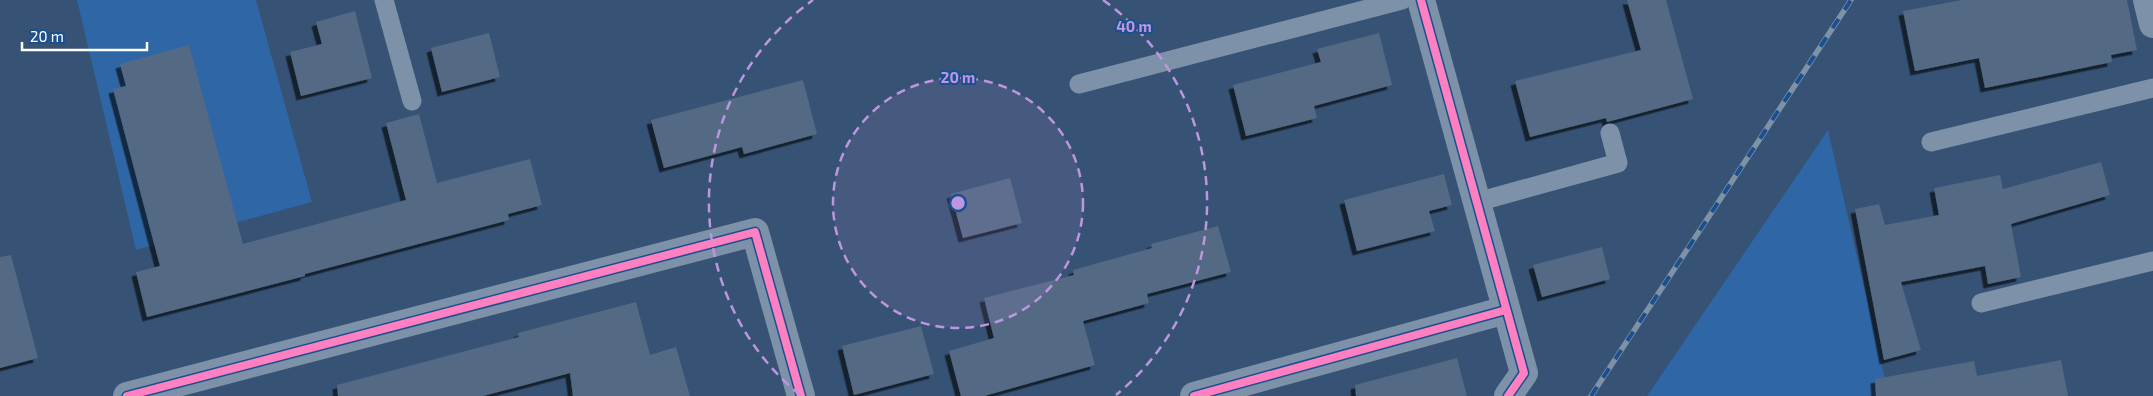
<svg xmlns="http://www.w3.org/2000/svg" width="2153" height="396" viewBox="0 0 2153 396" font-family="'Exo 2',sans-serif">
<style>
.grass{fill:#2f66a5}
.building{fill:#526984;filter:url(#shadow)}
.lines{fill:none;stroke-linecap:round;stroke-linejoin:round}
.lane{stroke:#7d92a8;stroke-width:19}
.street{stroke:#7d92a8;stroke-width:28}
.rail-casing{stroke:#7e92a7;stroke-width:5.5}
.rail{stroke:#1b4f8f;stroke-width:4;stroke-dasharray:11;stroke-linecap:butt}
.cycleway-casing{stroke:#1b4f8f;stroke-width:11}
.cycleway{stroke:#ff80c0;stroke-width:8}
.ring{fill:none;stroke:#bd96df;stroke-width:2.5;stroke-dasharray:9 6}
.centre{fill:#bd96df;stroke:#1b4f8f;stroke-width:2.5}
.ring-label{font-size:15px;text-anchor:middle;font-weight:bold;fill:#bd96df;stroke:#1b4f8f;stroke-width:4;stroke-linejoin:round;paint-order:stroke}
</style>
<defs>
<filter id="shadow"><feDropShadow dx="-4.5" dy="4.5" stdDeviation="0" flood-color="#0009"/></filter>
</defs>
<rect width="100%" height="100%" fill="#365274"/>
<g class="grass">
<polygon points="77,0 256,0 312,202 136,250"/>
<polygon points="1828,130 1889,396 1647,396"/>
</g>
<g class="building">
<polygon points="1627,0 1666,0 1693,99 1607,122 1606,118 1530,137 1515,81 1641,50"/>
<polygon points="1962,0 2127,0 2137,50 2111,55 2112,62 1985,88 1979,58 1915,71 1903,11"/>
<polygon points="355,11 372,78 301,96 290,52 322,44 316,22"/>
<polygon points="489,33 500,77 442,92 431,48"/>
<polygon points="1379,33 1392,85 1314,106 1317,118 1246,136 1233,85 1321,62 1317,49"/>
<polygon points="189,45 243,244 406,200 386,123 419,114 437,183 530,159 542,205 508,214 509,220 305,274 305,276 147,317 136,272 160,266 113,89 126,86 120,64"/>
<polygon points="803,80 817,134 744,154 742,147 664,168 651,120"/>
<polygon points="2101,162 2110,195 2011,224 2021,277 1988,284 1985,266 1901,282 1921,350 1884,360 1855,209 1879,204 1885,225 1939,215 1934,188 2000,175 2003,189"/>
<polygon points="1444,174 1452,205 1429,211 1435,231 1357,251 1344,200"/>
<polygon points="1010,178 1022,223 963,238 951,194"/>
<polygon points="1218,226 1231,272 1147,294 1149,303 1083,321 1095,365 984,396 961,396 949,351 994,338 984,298 1074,275 1073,270 1152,248 1151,244"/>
<polygon points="1602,247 1610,279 1542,297 1533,265"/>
<polygon points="11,255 38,358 0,368 0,257"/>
<polygon points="636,302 650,355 676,347 690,396 573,396 570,373 483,396 338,396 337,385 519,337 518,333"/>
<polygon points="921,326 934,374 854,395 842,346"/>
<polygon points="1457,358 1467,396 1356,396 1355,385"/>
<polygon points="2061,360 2068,396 1876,396 1875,379 1974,361 1977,376"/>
</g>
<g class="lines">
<g class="lane">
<polyline points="384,0 412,101"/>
<polyline points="1079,84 1402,0"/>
<polyline points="1931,142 2153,88"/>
<polyline points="1477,202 1618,163 1610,133"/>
<polyline points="1981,303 2153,261"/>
</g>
<g class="street">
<polyline points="1421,0 1524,373 1508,396"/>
<polyline points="2147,0 2153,24"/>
<polyline points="127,396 755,232 801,396"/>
<polyline points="1194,396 1506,310"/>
</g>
<defs>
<polyline id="rail" points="1591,396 1851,0"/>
</defs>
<use href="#rail" class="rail-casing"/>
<use href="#rail" class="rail"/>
<defs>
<g id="cycleway">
<polyline points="1421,0 1524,373 1508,396"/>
<polyline points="127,396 755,232 801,396"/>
<polyline points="1194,396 1506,310"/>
</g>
</defs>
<use href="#cycleway" class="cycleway-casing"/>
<use href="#cycleway" class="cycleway"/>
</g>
<circle cx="958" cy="203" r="125" fill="#bd96df" fill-opacity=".12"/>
<g class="ring">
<circle cx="958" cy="203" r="125"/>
<path d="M800 395A249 249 0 0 1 813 0M1103 0A249 249 0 0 1 1116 395"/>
</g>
<circle cx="958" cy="203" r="8" class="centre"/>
<g class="ring-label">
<text x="1134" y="32">40 m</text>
<text x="958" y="83">20 m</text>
</g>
<path d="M22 42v8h125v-8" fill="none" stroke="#ffffff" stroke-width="2.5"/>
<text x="30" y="42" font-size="15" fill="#ffffff" stroke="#1b4f8f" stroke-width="4" paint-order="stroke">20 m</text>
</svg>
